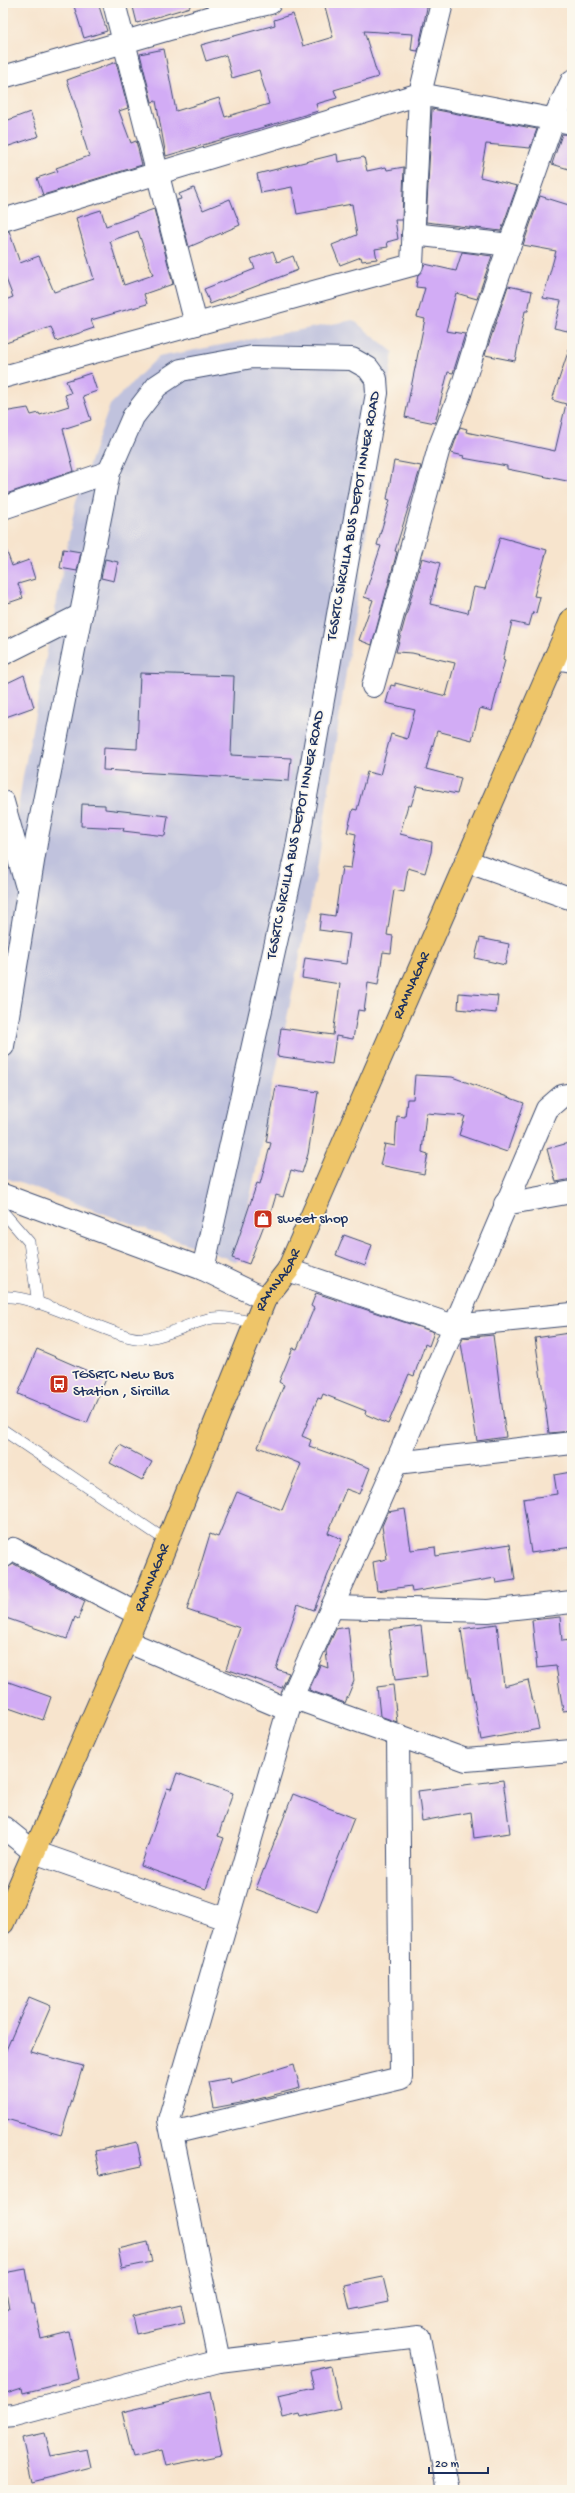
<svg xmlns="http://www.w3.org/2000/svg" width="575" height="2493" viewBox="0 0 575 2493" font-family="'Gochi Hand',sans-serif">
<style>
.industrial{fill:#c0c2dd}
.building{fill:#d2acf5;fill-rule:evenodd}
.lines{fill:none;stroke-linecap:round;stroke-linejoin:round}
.service-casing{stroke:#3c4a6f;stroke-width:12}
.minor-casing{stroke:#3c4a6f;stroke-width:24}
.primary-casing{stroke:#3c4a6f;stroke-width:24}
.service{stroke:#fff;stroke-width:11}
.minor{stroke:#fff;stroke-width:22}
.primary{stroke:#eec569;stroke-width:22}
.labels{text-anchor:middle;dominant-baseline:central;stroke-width:3.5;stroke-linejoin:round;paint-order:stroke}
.street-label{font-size:15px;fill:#1b2f5e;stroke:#fbf7ec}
.poi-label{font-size:15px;fill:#1b2f5e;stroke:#fbf7ec;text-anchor:start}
</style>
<rect width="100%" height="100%" fill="#fbf7ec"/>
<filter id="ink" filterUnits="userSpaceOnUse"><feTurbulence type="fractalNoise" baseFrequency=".025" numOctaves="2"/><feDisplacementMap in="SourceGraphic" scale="8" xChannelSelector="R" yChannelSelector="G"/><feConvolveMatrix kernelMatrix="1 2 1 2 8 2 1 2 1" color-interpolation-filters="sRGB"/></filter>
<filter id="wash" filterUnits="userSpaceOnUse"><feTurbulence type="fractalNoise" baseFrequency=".012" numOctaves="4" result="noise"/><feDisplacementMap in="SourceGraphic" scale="16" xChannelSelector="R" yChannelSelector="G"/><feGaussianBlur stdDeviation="0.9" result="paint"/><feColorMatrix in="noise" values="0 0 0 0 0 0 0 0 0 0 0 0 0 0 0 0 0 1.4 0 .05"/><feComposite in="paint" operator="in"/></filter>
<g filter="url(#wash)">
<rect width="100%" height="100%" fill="#f7e4cd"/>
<polygon class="industrial" points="353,320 393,352 316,877 237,1262 3,1177 3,907 23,776 76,501 110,405 158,357"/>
<g id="blocks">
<g class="building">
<polygon points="73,3 98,3 107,31 84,38"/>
<polygon points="132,3 189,3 190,7 137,23"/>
<polygon points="324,3 428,3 418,51 411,50 413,34 364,31 378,77 334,90 337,98 316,104 318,111 166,156 156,101 152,102 140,54 164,49 176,111 219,98 225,117 269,104 259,70 232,78 226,55 206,61 201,45 275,25 274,20 293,14 303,46 333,37"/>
<polygon points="116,62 128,108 119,111 131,143 136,141 142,165 43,195 37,178 58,171 56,168 89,156 81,130 83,129 67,80"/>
<polygon points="432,109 537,129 530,148 486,144 480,177 517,186 501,231 426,222"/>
<polygon points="30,112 39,136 3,148 3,122"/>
<polygon points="562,134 572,135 572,170 552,164"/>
<polygon points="337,154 338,162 364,157 367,171 386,167 387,170 404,167 402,220 395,220 398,239 387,242 388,247 375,249 377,259 362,261 361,257 340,265 332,245 357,235 352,204 297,214 292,187 261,193 257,174"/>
<polygon points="194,188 203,210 230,199 240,225 189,247 177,200 181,199 179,194"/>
<polygon points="540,196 572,206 572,332 554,328 561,301 543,298 556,251 523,245"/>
<path d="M154,209l19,75 -29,10 3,10 -56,16 3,8 -38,13 -5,-14 -48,17v-43l10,-4 -10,-26v-39l6,-1 11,32 19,-7 15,36 40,-13 -18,-61 25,-8 5,16zM138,231l15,44 -29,10 -14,-44z"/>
<polygon points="273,251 277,262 293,256 298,270 210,304 204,289 255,269 251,259"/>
<polygon points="462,252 492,256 477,299 456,293 446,331 465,334 453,373 448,372 435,423 405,417 425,319 417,317 425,288 416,287 418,275 425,264 456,271"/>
<polygon points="508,286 532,291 528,311 525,311 515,361 485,355"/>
<polygon points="569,349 572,349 572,482 507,469 507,466 463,458 464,456 451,453 460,427 467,429 466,432 555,451 566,404 552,400"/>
<polygon points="91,373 97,391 83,396 91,420 63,429 74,471 3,495 3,412 28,408 31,415 39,413 40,415 69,406 65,395 71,393 66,381"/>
<polygon points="394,461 421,466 395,551 397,552 372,645 359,640 373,600 364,597 381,546 377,545 390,500 387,499"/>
<polygon points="500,537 547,550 534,596 540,597 536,613 533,612 529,626 512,622 503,659 505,660 492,711 480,708 472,740 437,731 426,769 461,778 457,794 417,786 411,806 408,805 400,834 432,842 431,852 425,873 408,868 404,892 394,890 387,935 393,936 391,953 383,952 378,985 368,983 364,1011 358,1010 353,1039 336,1036 332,1064 277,1056 281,1028 333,1035 340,984 302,978 305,958 346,964 350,934 319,930 321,914 335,916 342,867 351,868 356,834 347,832 353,809 357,810 367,772 380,775 391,734 407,739 415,710 386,703 391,685 395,686 395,683 446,696 455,663 412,653 396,652 422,558 440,563 430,604 468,613 474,587 485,589"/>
<polygon points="5,547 12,566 29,560 35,579 18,584 23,598 8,603 3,589 3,548"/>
<polygon points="63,549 81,552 77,571 60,568"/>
<polygon points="105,559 118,562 114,581 101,578"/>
<polygon points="140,673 234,676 231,755 291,758 289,781 103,770 104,747 137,749"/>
<polygon points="24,675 34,707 3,718 3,685"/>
<polygon points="82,804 105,805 105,809 168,816 165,836 123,831 124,828 81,826"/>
<polygon points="480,938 509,944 505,965 475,958"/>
<polygon points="459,993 498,996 496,1013 458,1009"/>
<polygon points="415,1075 452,1077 524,1103 507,1152 459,1135 465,1116 426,1113 422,1152 428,1154 424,1174 380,1165 385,1144 395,1146 397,1116 405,1117 407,1099 413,1099"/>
<polygon points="276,1086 318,1092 308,1154 302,1173 291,1170 283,1197 276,1195 267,1226 264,1225 249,1264 232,1258 257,1183 260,1184 271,1143 266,1142"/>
<polygon points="572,1142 572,1179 556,1182 547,1149"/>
<polygon points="344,1235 372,1245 365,1266 336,1255"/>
<polygon points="316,1293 434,1332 429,1346 425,1344 414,1376 409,1374 388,1424 365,1414 366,1411 323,1394 321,1399 318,1398 302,1436 311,1440 309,1446 370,1468 360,1494 346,1489 328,1533 342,1539 314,1610 298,1604 276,1669 289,1673 282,1688 226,1669 240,1628 187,1610 210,1534 218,1537 237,1492 282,1510 301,1464 258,1447 284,1385 279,1382 293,1348 297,1349 314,1308 311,1306"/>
<polygon points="569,1333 572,1355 572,1431 549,1433 535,1338"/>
<polygon points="493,1335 506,1437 477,1441 461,1343 463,1338"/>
<polygon points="37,1349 106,1379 87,1423 18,1394"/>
<polygon points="120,1445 152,1462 142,1480 110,1463"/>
<polygon points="571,1472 572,1547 531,1553 523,1499 557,1494 554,1475"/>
<polygon points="405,1509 411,1550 435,1547 436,1556 510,1544 515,1580 496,1583 495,1578 412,1592 411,1586 377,1591 373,1562 387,1559 382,1526 388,1512"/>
<polygon points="14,1564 85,1601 78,1619 75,1617 67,1639 3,1617 3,1605 8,1590 3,1589 3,1569"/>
<polygon points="560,1617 562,1641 572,1640 572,1710 563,1711 556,1666 537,1668 532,1620"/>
<polygon points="497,1624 504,1686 528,1680 539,1729 481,1740 470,1678 468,1678 461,1629"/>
<polygon points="421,1626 427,1676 395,1680 389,1630"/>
<polygon points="348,1627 354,1681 345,1703 309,1690 320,1665 328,1668 326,1651 336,1629"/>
<polygon points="3,1680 51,1697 43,1720 3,1706"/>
<polygon points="393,1685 397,1722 380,1716 377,1687"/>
<polygon points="177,1773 233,1793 218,1836 224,1838 206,1889 141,1866 167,1788 171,1789"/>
<polygon points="503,1780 510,1833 474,1838 471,1812 422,1821 418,1791"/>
<polygon points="293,1794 354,1818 317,1912 256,1889"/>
<polygon points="29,1997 51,2006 31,2052 83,2066 61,2135 3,2118 3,2057"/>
<polygon points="294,2064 300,2088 251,2101 214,2108 209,2082 230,2078 231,2083"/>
<polygon points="137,2142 142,2166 100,2175 95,2151"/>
<polygon points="148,2242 152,2262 122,2268 118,2249"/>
<polygon points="26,2269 32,2304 34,2304 41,2339 69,2332 79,2379 23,2393 22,2388 3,2394 3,2313 9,2309 3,2273"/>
<polygon points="383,2277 389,2302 350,2310 344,2285"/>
<polygon points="181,2305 185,2323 136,2334 132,2316"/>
<polygon points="331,2366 340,2408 301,2417 300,2414 283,2418 278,2396 314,2388 310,2371"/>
<polygon points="210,2392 222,2455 166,2466 162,2450 133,2457 122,2412"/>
<polygon points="45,2433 51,2456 87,2449 91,2467 32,2482 22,2438"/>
</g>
</g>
</g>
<g filter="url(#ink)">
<use href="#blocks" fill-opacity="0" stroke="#3c4a6f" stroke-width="1"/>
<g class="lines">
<defs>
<g id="service">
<polyline points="3,1212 29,1242 38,1304"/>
<path d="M3,1297c28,-4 96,33 127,40 28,7 57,-15 83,-19 15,-2 28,2 42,5"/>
<polyline points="3,1430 167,1541"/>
</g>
<g id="minor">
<polyline points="114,3 196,324"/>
<polyline points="3,77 211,17 270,3"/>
<polyline points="3,220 420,94 572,123"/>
<polyline points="413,234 510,245"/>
<polyline points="3,377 412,265 420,94 442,3"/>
<polyline points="3,508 109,472"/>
<polyline points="3,654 81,615"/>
<polyline points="555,658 572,661"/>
<polyline points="373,686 439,448 460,394 481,326 554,118 572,81"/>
<polyline points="3,802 26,884"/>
<polyline points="466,861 572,899"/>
<polyline points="3,1046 37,837 109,472 133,417 157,386 181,370 252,357 352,359 368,368 376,379 377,393 296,853 203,1269"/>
<polyline points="3,1195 203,1269 265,1299"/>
<polyline points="505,1204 572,1192"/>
<polyline points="288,1270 454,1326 572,1314"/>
<polyline points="396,1463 572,1443"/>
<polyline points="3,1557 13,1549 138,1614"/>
<polyline points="332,1607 488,1611 572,1602"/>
<polyline points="126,1641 288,1710"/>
<polyline points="292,1697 466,1760 572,1751"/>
<polyline points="3,1827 34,1852 226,1919"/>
<polyline points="172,2133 401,2078 398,1736"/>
<polyline points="219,2361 169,2120 292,1697 396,1463 547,1109 562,1096 572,1094"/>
<polyline points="3,2416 15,2415 219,2361 419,2337 448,2490"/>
</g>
<g id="primary">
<path id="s1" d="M3,1923l135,-309 127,-315 23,-29 284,-651"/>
</g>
</defs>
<use href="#service" class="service-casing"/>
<use href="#minor" class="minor-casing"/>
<use href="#primary" class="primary-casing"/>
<use href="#service" class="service"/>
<use href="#minor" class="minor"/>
<use href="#primary" class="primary"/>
</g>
</g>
<defs>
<symbol id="shop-square" viewBox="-11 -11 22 22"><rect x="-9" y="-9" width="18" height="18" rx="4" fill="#c8321e" stroke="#fbf7ec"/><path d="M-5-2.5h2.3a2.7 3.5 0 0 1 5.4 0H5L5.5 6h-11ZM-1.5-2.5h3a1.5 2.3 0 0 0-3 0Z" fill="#fff"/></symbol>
<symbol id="bus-square" viewBox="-11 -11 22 22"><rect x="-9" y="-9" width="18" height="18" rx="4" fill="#c8321e" stroke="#fbf7ec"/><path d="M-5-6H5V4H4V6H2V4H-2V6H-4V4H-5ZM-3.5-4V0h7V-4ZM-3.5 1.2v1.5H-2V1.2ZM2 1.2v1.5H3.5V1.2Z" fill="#fff"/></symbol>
</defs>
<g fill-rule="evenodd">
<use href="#shop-square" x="252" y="1208" width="22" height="22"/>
<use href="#bus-square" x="48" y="1373" width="22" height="22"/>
</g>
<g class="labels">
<g class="street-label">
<text transform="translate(354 516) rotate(-80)">TGSRTC SIRCILLA BUS DEPOT INNER ROAD</text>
<text transform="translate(296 835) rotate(-79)">TGSRTC SIRCILLA BUS DEPOT INNER ROAD</text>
<text stroke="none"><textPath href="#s1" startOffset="1024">RAMNAGAR</textPath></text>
<text stroke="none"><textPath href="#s1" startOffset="700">RAMNAGAR</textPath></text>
<text stroke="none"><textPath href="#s1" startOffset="376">RAMNAGAR</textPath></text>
</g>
<g class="poi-label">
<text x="277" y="1219">sweet shop</text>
<text x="73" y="1375">TGSRTC New Bus<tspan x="73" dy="17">Station , Sircilla</tspan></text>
</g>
</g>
<rect width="575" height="2493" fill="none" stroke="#fbf7ec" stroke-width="16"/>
<path d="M429 2467v6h59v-6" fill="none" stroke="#1b2f5e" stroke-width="2"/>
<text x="435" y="2467" font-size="12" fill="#1b2f5e" stroke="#fbf7ec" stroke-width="3" paint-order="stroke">20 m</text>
</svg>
